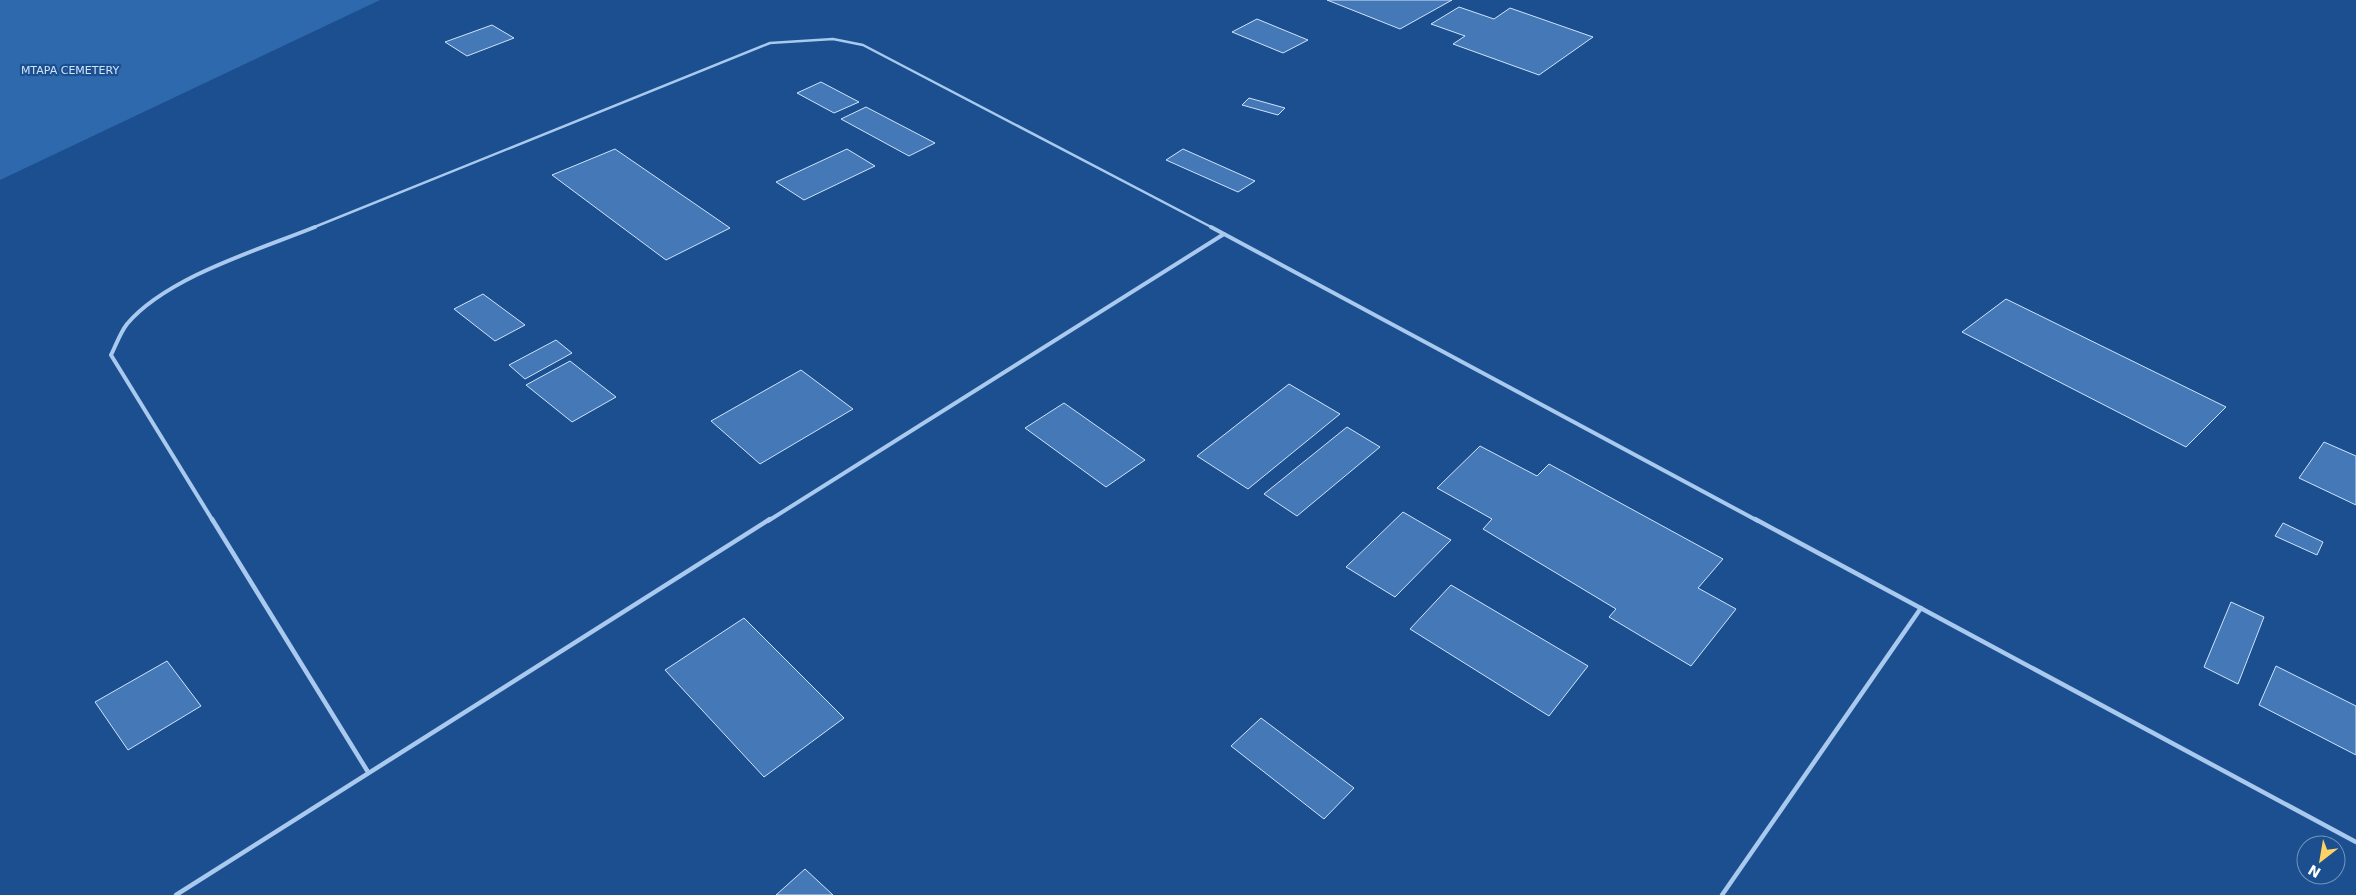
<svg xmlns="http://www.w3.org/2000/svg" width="2356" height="895" viewBox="0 0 2356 895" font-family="'DejaVu Sans',sans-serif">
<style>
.green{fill:#2e69ad}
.building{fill:#4478b7;stroke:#cfe3fa}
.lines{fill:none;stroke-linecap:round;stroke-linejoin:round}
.lane-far2{stroke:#a9c9ee;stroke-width:2.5}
.lane-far1{stroke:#a9c9ee;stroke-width:4}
.lane{stroke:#a9c9ee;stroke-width:4.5}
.labels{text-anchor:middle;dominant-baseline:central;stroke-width:4.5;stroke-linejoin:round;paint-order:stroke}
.far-park-label{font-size:11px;fill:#cfe3fa;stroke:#1b4f8f}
</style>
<rect width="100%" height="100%" fill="#1b4f8f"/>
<polygon class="green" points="0,0 380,0 0,180"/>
<g class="building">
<polygon points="1327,0 1452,0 1400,29"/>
<polygon points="1459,7 1494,19 1510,8 1593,37 1539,75 1453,44 1465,36 1431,24"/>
<polygon points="1257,19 1308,40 1283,53 1232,32"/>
<polygon points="492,25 514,38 467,56 445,42"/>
<polygon points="821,82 859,102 834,113 797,93"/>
<polygon points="1249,98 1285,108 1278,115 1242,105"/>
<polygon points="866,107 935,143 909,156 841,119"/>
<polygon points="615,149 730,228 666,260 552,175"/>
<polygon points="847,149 875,166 804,200 776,182"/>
<polygon points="1183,149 1255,181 1238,192 1166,160"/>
<polygon points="483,294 525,325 495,341 454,309"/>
<polygon points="2006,299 2226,407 2186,447 1962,332"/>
<polygon points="556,340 572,353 525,379 509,365"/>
<polygon points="570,361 616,397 572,422 526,385"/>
<polygon points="801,370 853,409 760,464 711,421"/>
<polygon points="1289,384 1340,414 1248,489 1197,456"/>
<polygon points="1064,403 1145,460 1106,487 1025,428"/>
<polygon points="1347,427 1380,447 1297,516 1264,494"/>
<polygon points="2324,442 2356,456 2356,505 2299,478"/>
<polygon points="1480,446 1537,476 1549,464 1723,559 1698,588 1736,609 1691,666 1609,617 1616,609 1483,529 1492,519 1437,488"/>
<polygon points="1403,512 1451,540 1395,597 1346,567"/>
<polygon points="2283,523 2323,542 2317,555 2275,536"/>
<polygon points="1451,585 1588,666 1549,716 1410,629"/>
<polygon points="2231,602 2264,617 2238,684 2204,667"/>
<polygon points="744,618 844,718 764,777 665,670"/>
<polygon points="167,661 201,706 128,750 95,702"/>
<polygon points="2276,666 2356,706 2356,755 2259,705"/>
<polygon points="1261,718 1354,788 1324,819 1231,746"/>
<polygon points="805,869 833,895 776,895"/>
</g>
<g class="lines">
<polyline class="lane-far2" points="312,228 770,43 833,39 863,45 1213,228"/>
<g class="lane-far1">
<polyline points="1211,227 1758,521"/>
<path d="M213,521l-102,-166c5,-10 9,-22 16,-31 40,-47 131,-74 188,-97"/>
<polyline points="768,521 1224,234"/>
</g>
<g class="lane">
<polyline points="212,519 368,772"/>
<polyline points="1755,519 2356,842"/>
<polyline points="176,895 770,519"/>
<polyline points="1722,895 1921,608"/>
</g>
</g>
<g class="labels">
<g class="far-park-label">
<text x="70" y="70">MTAPA CEMETERY</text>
</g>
</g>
<g transform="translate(2321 860) rotate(211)"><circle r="24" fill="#1b4f8f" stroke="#7695bc"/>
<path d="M0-4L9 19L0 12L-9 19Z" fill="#ffd166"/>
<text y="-8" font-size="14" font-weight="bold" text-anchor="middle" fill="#ffffff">N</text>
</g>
</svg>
